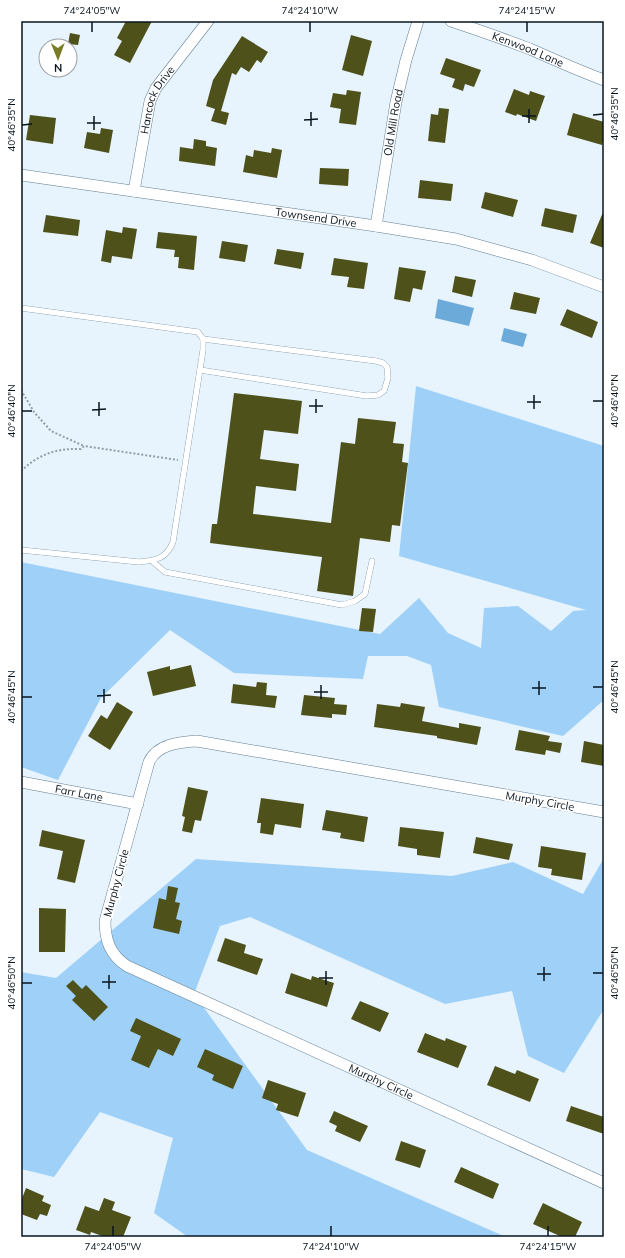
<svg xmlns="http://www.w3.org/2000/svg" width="625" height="1258" viewBox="0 0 625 1258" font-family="Mulish,sans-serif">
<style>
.green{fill:#9fd1f8}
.water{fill:#6caada}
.building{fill:#4f511a}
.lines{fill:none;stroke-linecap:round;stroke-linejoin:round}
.lane-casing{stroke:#627e94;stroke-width:6}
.street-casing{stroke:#627e94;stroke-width:12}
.path{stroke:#929ea8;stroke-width:2;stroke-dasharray:2 2;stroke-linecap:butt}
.lane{stroke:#fff;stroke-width:5.5}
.street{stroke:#fff;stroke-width:11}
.ticks{fill:none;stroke:#09141d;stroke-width:1.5}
.labels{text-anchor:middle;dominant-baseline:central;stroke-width:4;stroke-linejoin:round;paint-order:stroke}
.street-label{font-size:11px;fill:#09141d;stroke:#fff}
.neatline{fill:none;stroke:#09141d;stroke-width:1.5}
.ticks-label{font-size:10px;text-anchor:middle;fill:#09141d}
</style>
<rect width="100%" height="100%" fill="#e7f4fe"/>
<g class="green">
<polygon points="416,386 604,446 604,700 563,736 439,707 431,665 407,656 368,656 363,679 234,673 170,630 101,698 58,780 21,767 21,562 380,634 419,598 448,633 481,648 484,608 518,606 551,631 573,611 586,610 399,556"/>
<polygon points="604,858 604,1009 564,1073 528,1056 512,991 445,1004 250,917 220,926 194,994 307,1150 506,1237 188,1237 154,1213 173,1138 100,1112 54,1177 21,1169 21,972 56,978 196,859 452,876 513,862 583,894"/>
</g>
<g class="water">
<polygon points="438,299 474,308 469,326 435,318"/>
<polygon points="504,328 527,334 523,347 501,341"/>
</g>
<g class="building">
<polygon points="126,21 152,21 130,63 114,55 122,41 117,38"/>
<polygon points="70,33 80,35 78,45 68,44"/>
<polygon points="351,35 372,41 363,76 342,70"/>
<polygon points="242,36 268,52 261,63 257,60 249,72 241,67 236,75 232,73 221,111 229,113 226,125 211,121 215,109 206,106 213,80"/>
<polygon points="446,58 481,70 474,87 465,84 463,91 452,87 455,79 440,74"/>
<polygon points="514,89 529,95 530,91 545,96 536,121 517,114 516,116 505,112"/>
<polygon points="347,90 361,92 356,125 339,123 341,109 330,107 333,93 346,95"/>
<polygon points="439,108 449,109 445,143 428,141 431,114 438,115"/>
<polygon points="573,113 604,122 604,137 602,145 567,135"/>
<polygon points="30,115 56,118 53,144 26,140"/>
<polygon points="101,128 113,130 109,153 84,148 87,132 100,134"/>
<polygon points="194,139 206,141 206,146 217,148 215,166 179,161 180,147 193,149"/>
<polygon points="272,148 282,150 277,178 243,172 246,155 253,157 254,150 271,153"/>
<polygon points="320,168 349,169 348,186 319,184"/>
<polygon points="420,180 453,184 451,201 418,198"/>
<polygon points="485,192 518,200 513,217 481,208"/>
<polygon points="545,208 577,215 573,233 541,226"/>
<polygon points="604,210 604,248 590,243"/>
<polygon points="46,215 80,220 78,236 43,232"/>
<polygon points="123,227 137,229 132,259 112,256 111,263 101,261 106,230 122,233"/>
<polygon points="158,232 197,236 194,270 178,268 179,257 174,257 175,250 156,248"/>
<polygon points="222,241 248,245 245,262 219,258"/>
<polygon points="277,249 304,253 301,269 274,264"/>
<polygon points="334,258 368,263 364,289 347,287 349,277 331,275"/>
<polygon points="399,267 426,271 422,290 413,288 410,302 394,299"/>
<polygon points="455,276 476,280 472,297 452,292"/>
<polygon points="514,292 540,298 536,314 510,309"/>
<polygon points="567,309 598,322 592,338 560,325"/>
<polygon points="234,393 302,401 298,434 264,430 260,459 299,464 296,491 256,486 253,514 331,523 341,442 355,444 358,418 396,422 393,443 404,444 402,462 408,463 400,526 392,525 390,542 360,538 353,596 317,591 322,557 210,543 212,524 217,524"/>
<polygon points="362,608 376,609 373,632 359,631"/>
<polygon points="191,665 196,686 153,696 147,672 170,666 170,670"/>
<polygon points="257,682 267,683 266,695 277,696 275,708 231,703 233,684 256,687"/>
<polygon points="304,695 335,698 334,704 347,705 346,715 332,714 332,718 301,715"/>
<polygon points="117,702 133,712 110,750 88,736 101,715 107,719"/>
<polygon points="401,703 425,707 422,721 459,728 459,723 481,727 477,745 437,738 437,736 374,727 377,704 400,707"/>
<polygon points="519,730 550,736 548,741 562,743 560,753 546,750 545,755 515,750"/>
<polygon points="584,741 604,745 604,766 581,762"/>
<polygon points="188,787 208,791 201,821 195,820 192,833 182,831 185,817 182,816"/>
<polygon points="261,798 304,804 301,828 275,824 273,835 260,833 261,823 257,823"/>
<polygon points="326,810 368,817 364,842 340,838 341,833 322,830"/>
<polygon points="400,827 444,832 440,858 417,855 417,849 398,846"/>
<polygon points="42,830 85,840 75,883 57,879 63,851 39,846"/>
<polygon points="476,837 513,844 509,860 473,853"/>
<polygon points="541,846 586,853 582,880 551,875 552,869 538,867"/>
<polygon points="168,886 178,888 175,902 180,903 176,919 182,921 179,934 153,928 159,898 166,900"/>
<polygon points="39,908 66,909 65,952 39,952"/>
<polygon points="225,938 246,945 244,953 263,959 257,975 217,961"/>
<polygon points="291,973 311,980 312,976 334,983 327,1007 285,993"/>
<polygon points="73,980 82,989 86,985 108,1007 94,1021 72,1000 76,996 66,986"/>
<polygon points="360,1001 389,1013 380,1032 351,1019"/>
<polygon points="136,1018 181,1039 173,1056 158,1049 149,1068 131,1060 141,1036 130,1031"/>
<polygon points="425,1033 445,1041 446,1038 467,1046 458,1068 417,1052"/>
<polygon points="205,1049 243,1066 233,1089 212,1080 214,1075 197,1067"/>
<polygon points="495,1066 515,1074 517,1070 539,1079 530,1102 487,1085"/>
<polygon points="268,1080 306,1093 298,1117 276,1110 278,1104 262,1098"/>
<polygon points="571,1106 604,1117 604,1134 566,1121"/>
<polygon points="334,1111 368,1126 360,1142 335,1131 337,1126 329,1122"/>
<polygon points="401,1141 426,1150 420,1168 395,1160"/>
<polygon points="461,1167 499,1184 493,1199 454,1182"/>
<polygon points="26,1188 44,1196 42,1201 51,1205 47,1216 40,1214 37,1220 21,1214 21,1201"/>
<polygon points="104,1198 115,1202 112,1210 131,1217 123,1237 105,1237 91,1232 90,1235 76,1230 85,1206 99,1211"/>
<polygon points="543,1203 582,1222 575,1237 562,1237 533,1224"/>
</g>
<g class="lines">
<defs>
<g id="lane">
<path d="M21,308l177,24 5,7v11l-30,192c-7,17 -16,18 -34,20l-118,-12"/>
<polyline points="200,370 367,396 378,395 384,391 388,378 387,367 383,363 376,361 203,339"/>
<polyline points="152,561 165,572 342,605 355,601 365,594 372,561"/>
</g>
<g id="street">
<path id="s1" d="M451,21c27,9 53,18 79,28 25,11 49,22 74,31"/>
<path id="s2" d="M21,175l355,51 80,13 76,21 72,27"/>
<path id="s3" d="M134,191l16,-90 6,-13 52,-67"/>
<path id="s4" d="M376,226l20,-124 10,-42 12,-39"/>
<path id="s5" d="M21,782l117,22"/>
<path id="s6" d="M604,812l-407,-71c-17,1 -40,3 -48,21l-44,159c0,19 5,34 22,45l477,217"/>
</g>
</defs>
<use href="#lane" class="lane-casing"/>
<use href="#street" class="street-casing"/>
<g class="path">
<polyline points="21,390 34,412 51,431 84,446"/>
<path d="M21,471c18,-17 36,-23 60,-22l3,-3 94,14"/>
</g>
<use href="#lane" class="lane"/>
<use href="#street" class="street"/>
</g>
<path class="ticks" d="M92,22v10M310,22v10M527,22v10M529,109v14M311,112v14M593,115l10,-1M94,116v14M522,116h14M304,120l14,-1M87,123h14M22,125l10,-1M534,395v14M316,399v14M593,401h10M99,402v14M527,402h14M309,406h14M92,410l14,-1M22,411h10M539,681v14M321,685v14M593,687h10M532,688h14M104,689v14M314,692h14M97,696l14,-1M22,697h10M544,967v14M326,971v14M593,973h10M537,974h14M109,975v14M319,978h14M102,982h14M22,983h10M113,1226v10M331,1226v10M548,1226v10"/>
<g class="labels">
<g class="street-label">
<text stroke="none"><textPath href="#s1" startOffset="82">Kenwood Lane</textPath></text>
<text stroke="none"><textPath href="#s3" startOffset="95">Hancock Drive</textPath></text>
<text stroke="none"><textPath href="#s4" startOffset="105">Old Mill Road</textPath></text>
<text stroke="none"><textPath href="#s2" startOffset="298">Townsend Drive</textPath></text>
<text stroke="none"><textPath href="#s5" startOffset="59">Farr Lane</textPath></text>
<text transform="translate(540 801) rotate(10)">Murphy Circle</text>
<text transform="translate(116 883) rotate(-75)">Murphy Circle</text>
<text stroke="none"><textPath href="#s6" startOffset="965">Murphy Circle</textPath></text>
</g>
</g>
<rect width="625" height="1258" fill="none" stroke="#ffffff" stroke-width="44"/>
<g transform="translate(58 58) rotate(179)"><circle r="19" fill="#ffffff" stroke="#9da1a5"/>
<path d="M0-3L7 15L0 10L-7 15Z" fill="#797c25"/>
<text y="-6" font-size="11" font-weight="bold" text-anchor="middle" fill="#09141d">N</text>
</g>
<rect x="22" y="22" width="581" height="1214" class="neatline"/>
<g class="ticks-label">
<text x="92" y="14">74°24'05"W</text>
<text x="310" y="14">74°24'10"W</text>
<text x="527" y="14">74°24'15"W</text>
<text transform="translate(614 114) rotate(-90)" y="4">40°46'35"N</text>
<text transform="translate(11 125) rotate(-90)" y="4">40°46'35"N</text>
<text transform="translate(614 401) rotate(-90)" y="4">40°46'40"N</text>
<text transform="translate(11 411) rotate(-90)" y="4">40°46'40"N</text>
<text transform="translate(614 687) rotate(-90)" y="4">40°46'45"N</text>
<text transform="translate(11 697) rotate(-90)" y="4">40°46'45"N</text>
<text transform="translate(614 973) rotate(-90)" y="4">40°46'50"N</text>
<text transform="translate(11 983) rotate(-90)" y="4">40°46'50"N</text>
<text x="113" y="1250">74°24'05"W</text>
<text x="331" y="1250">74°24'10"W</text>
<text x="548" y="1250">74°24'15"W</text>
</g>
</svg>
